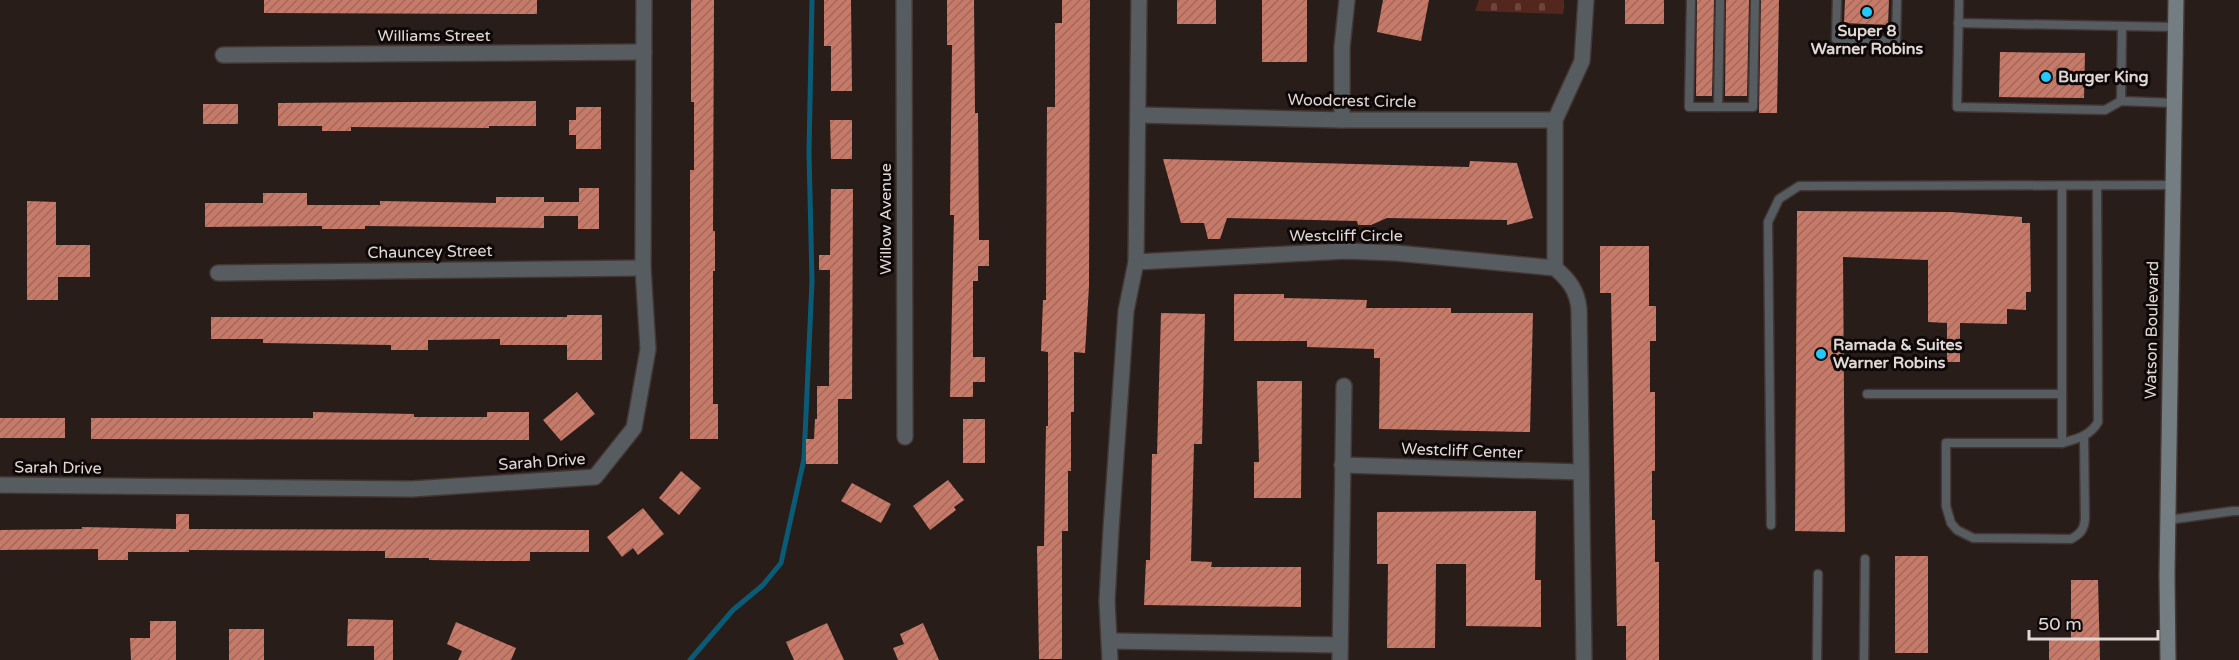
<svg xmlns="http://www.w3.org/2000/svg" width="2239" height="660" viewBox="0 0 2239 660" font-family="'Varela Round',sans-serif">
<style>
.cemetery{fill:url(#cemetery-stones)}
.lines{fill:none;stroke-linecap:round;stroke-linejoin:round}
.stream{stroke:#0a5c76;stroke-width:5}
.building{fill:url(#building-hatch)}
.service-casing{stroke:#433734;stroke-width:11}
.minor-casing{stroke:#433734;stroke-width:18}
.secondary-casing{stroke:#433734;stroke-width:18}
.service{stroke:#565c5f;stroke-width:8}
.minor{stroke:#565c5f;stroke-width:15}
.secondary{stroke:#747e82;stroke-width:15}
.poi-dot{fill:#22c9fd;stroke:#0e0908;stroke-width:2}
.labels{text-anchor:middle;dominant-baseline:central;stroke-width:6;stroke-linejoin:round;paint-order:stroke}
.poi-label{font-size:16px;font-weight:bold;fill:#e1d8d6;stroke:#0e0908;text-anchor:start}
.street-label{font-size:16px;fill:#e1d8d6;stroke:#0e0908}
</style>
<defs>
<pattern id="cemetery-stones" width="16" height="16" patternUnits="userSpaceOnUse" patternTransform="scale(1.5)"><rect width="16" height="16" fill="#54271e"/><path d="M2 7V4a2 2 0 0 1 4 0v3zM10 15v-3a2 2 0 0 1 4 0v3z" fill="#6c463e"/></pattern>
<pattern id="building-hatch" width="6" height="6" patternUnits="userSpaceOnUse" patternTransform="scale(1.5)"><rect width="6" height="6" fill="#c87a69"/><path d="M-1 1l2-2M0 6l6-6M5 7l2-2" fill="none" stroke="#a0695d"/></pattern>
</defs>
<rect width="100%" height="100%" fill="#291d1a"/>
<polygon class="cemetery" points="1479,0 1564,0 1563,14 1475,11"/>
<g class="lines">
<polyline class="stream" points="690,660 733,610 763,585 781,563 804,459 812,281 809,152 812,0"/>
</g>
<g class="building">
<polygon points="264,0 537,0 537,14 264,13"/>
<polygon points="691,0 714,0 713,231 715,231 715,271 713,271 713,404 718,404 718,439 690,439 690,170 694,170 694,102 691,102"/>
<polygon points="824,0 851,0 852,91 831,91 831,46 824,46"/>
<polygon points="947,0 974,0 975,113 978,113 979,240 989,240 989,266 978,266 978,281 973,281 973,357 985,357 985,382 973,382 973,397 950,397 954,215 950,215 952,45 947,45"/>
<polygon points="1062,0 1090,0 1089,286 1085,353 1074,352 1074,412 1071,412 1071,471 1068,471 1068,531 1062,531 1062,659 1039,659 1037,546 1044,546 1046,426 1048,426 1048,352 1041,351 1043,300 1046,300 1047,107 1055,107 1055,23 1062,23"/>
<rect x="1177" y="0" width="39" height="24"/>
<rect x="1262" y="0" width="45" height="62"/>
<polygon points="1383,0 1429,0 1421,41 1377,32"/>
<rect x="1625" y="0" width="39" height="24"/>
<polygon points="1697,0 1714,0 1712,96 1696,96"/>
<polygon points="1726,0 1749,0 1747,96 1725,96"/>
<polygon points="1761,0 1779,0 1777,113 1759,113"/>
<polygon points="1845,0 1889,0 1888,25 1844,23"/>
<polygon points="2000,52 2085,53 2084,98 1999,97"/>
<polygon points="536,101 536,126 489,126 489,128 351,127 351,131 322,131 322,126 278,126 278,103"/>
<rect x="203" y="104" width="35" height="20"/>
<polygon points="576,107 601,107 601,149 576,149 576,135 569,135 569,120 576,120"/>
<polygon points="830,120 852,120 852,159 831,159"/>
<polygon points="1163,159 1469,167 1470,161 1517,163 1533,218 1507,225 1507,220 1387,218 1371,225 1358,225 1357,221 1227,218 1220,239 1208,239 1204,223 1181,223"/>
<polygon points="579,188 599,188 599,229 578,229 578,216 544,216 544,228 365,226 365,229 322,229 322,226 205,227 205,203 263,203 263,193 307,193 307,205 380,205 380,201 496,203 496,197 544,197 544,202 579,202"/>
<polygon points="831,189 853,189 852,399 838,399 838,464 806,464 806,439 814,439 815,419 817,419 817,386 829,386 830,270 819,270 819,255 830,255"/>
<polygon points="27,201 56,202 56,245 90,245 90,277 58,277 58,300 27,300"/>
<polygon points="1797,211 1951,212 2022,217 2022,223 2030,223 2031,292 2026,292 2026,310 2007,309 2007,324 1960,323 1960,362 1947,362 1947,323 1928,322 1928,260 1843,257 1845,532 1795,531"/>
<polygon points="1600,246 1649,246 1649,306 1656,306 1656,341 1650,341 1650,392 1655,392 1655,471 1652,471 1652,520 1655,520 1655,562 1659,562 1659,660 1626,660 1626,626 1617,626 1611,293 1600,293"/>
<polygon points="1234,294 1284,294 1284,298 1367,300 1366,308 1451,308 1451,313 1533,313 1530,432 1379,429 1380,358 1374,358 1374,349 1307,347 1307,341 1234,341"/>
<polygon points="1161,313 1205,314 1202,444 1194,444 1191,561 1212,562 1211,567 1301,567 1301,607 1144,605 1146,560 1150,560 1152,454 1157,454"/>
<polygon points="567,315 602,315 602,360 567,360 567,345 500,345 500,339 428,340 428,350 391,350 391,345 263,343 263,339 211,339 211,317 567,317"/>
<polygon points="1257,381 1302,381 1301,498 1254,498 1254,462 1259,462"/>
<polygon points="577,392 595,414 561,441 543,420"/>
<polygon points="313,412 414,414 414,417 487,417 487,412 529,412 529,440 91,439 91,418 313,418"/>
<rect x="0" y="418" width="65" height="20"/>
<rect x="963" y="419" width="22" height="44"/>
<polygon points="681,471 701,488 679,515 659,498"/>
<polygon points="948,480 964,500 954,507 956,510 930,530 913,506"/>
<polygon points="852,483 891,504 881,523 841,501"/>
<polygon points="643,508 664,534 638,555 633,548 622,557 607,537"/>
<polygon points="1536,511 1535,580 1541,580 1541,627 1466,626 1466,564 1436,564 1435,648 1387,648 1388,564 1377,564 1377,512"/>
<polygon points="176,514 189,514 189,529 589,530 589,552 530,552 530,561 486,561 429,560 429,558 385,558 385,551 189,550 189,552 128,552 128,560 98,560 98,549 0,550 0,530 82,529 82,527 176,529"/>
<rect x="1895" y="556" width="33" height="97"/>
<polygon points="2071,580 2098,580 2100,660 2049,660 2049,638 2071,638"/>
<polygon points="348,619 393,620 393,660 374,660 374,646 347,646"/>
<polygon points="150,621 176,621 176,660 131,660 130,638 150,638"/>
<polygon points="456,622 516,648 511,660 458,660 462,651 447,644"/>
<polygon points="827,623 844,660 794,660 786,642"/>
<polygon points="923,623 939,660 898,660 893,648 904,644 900,634"/>
<rect x="229" y="629" width="35" height="31"/>
</g>
<g class="lines">
<defs>
<g id="service">
<polyline points="1691,0 1689,107 1753,107 1755,0"/>
<polyline points="1837,0 1836,39 1896,41 1897,0"/>
<polyline points="1959,0 1957,107 2105,110 2121,101 2174,103"/>
<polyline points="1958,23 2175,27"/>
<polyline points="2121,101 2122,26"/>
<polyline points="1718,107 1720,0"/>
<polyline points="1867,394 2062,394 2062,186"/>
<path d="M2062,394v49c15,-4 28,-7 36,-21l-1,-237"/>
<path d="M2062,443h-116v63l5,17 6,7 16,8 98,1c9,-5 13,-9 14,-20l-1,-82"/>
<polyline points="2168,520 2233,511 2239,511"/>
<polyline points="1771,525 1768,222 1779,199 1799,186 2172,185"/>
<polyline points="1817,660 1818,574"/>
<polyline points="1864,660 1865,559"/>
</g>
<g id="minor">
<polyline points="904,0 905,437"/>
<polyline points="223,55 644,52"/>
<polyline points="1138,115 1342,120 1555,120"/>
<polyline points="1342,120 1342,47 1347,0"/>
<polyline points="1136,262 1346,251 1396,253 1555,268"/>
<polyline points="218,273 643,268"/>
<polyline points="1342,465 1581,472"/>
<polyline points="0,485 412,489 595,477 634,428 648,349 643,268 644,0"/>
<polyline points="1110,641 1340,645"/>
<polyline points="1110,660 1107,601 1111,529 1126,311 1136,262 1139,0"/>
<polyline points="1340,660 1344,386"/>
<path d="M1584,660l-5,-351c-2,-19 -10,-29 -24,-41v-148l27,-59 4,-61"/>
</g>
<polyline id="secondary" points="2168,660 2167,575 2176,0"/>
</defs>
<use href="#service" class="service-casing"/>
<use href="#minor" class="minor-casing"/>
<use href="#secondary" class="secondary-casing"/>
<use href="#service" class="service"/>
<use href="#minor" class="minor"/>
<use href="#secondary" class="secondary"/>
</g>
<g class="poi-dot">
<circle cx="1867" cy="12" r="6"/>
<circle cx="2046" cy="77" r="6"/>
<circle cx="1821" cy="354" r="6"/>
</g>
<g class="labels">
<g class="poi-label">
<text x="1867" y="31" text-anchor="middle">Super 8<tspan x="1867" dy="18">Warner Robins</tspan></text>
<text x="2058" y="77">Burger King</text>
<text x="1833" y="345">Ramada &amp; Suites<tspan x="1833" dy="18">Warner Robins</tspan></text>
</g>
<g class="street-label">
<text x="434" y="36">Williams Street</text>
<text transform="translate(1352 101) rotate(1)">Woodcrest Circle</text>
<text transform="translate(886 219) rotate(-90)">Willow Avenue</text>
<text x="1346" y="236">Westcliff Circle</text>
<text transform="translate(430 252) rotate(-1)">Chauncey Street</text>
<text transform="translate(2152 330) rotate(-89)">Watson Boulevard</text>
<text transform="translate(1462 451) rotate(2)">Westcliff Center</text>
<text transform="translate(542 462) rotate(-4)">Sarah Drive</text>
<text transform="translate(58 468) rotate(1)">Sarah Drive</text>
</g>
</g>
<path d="M2029 630v9h129v-9" fill="none" stroke="#e1d8d6" stroke-width="3"/>
<text x="2038" y="630" font-size="18" fill="#e1d8d6" stroke="#0e0908" stroke-width="4.5" paint-order="stroke">50 m</text>
</svg>
